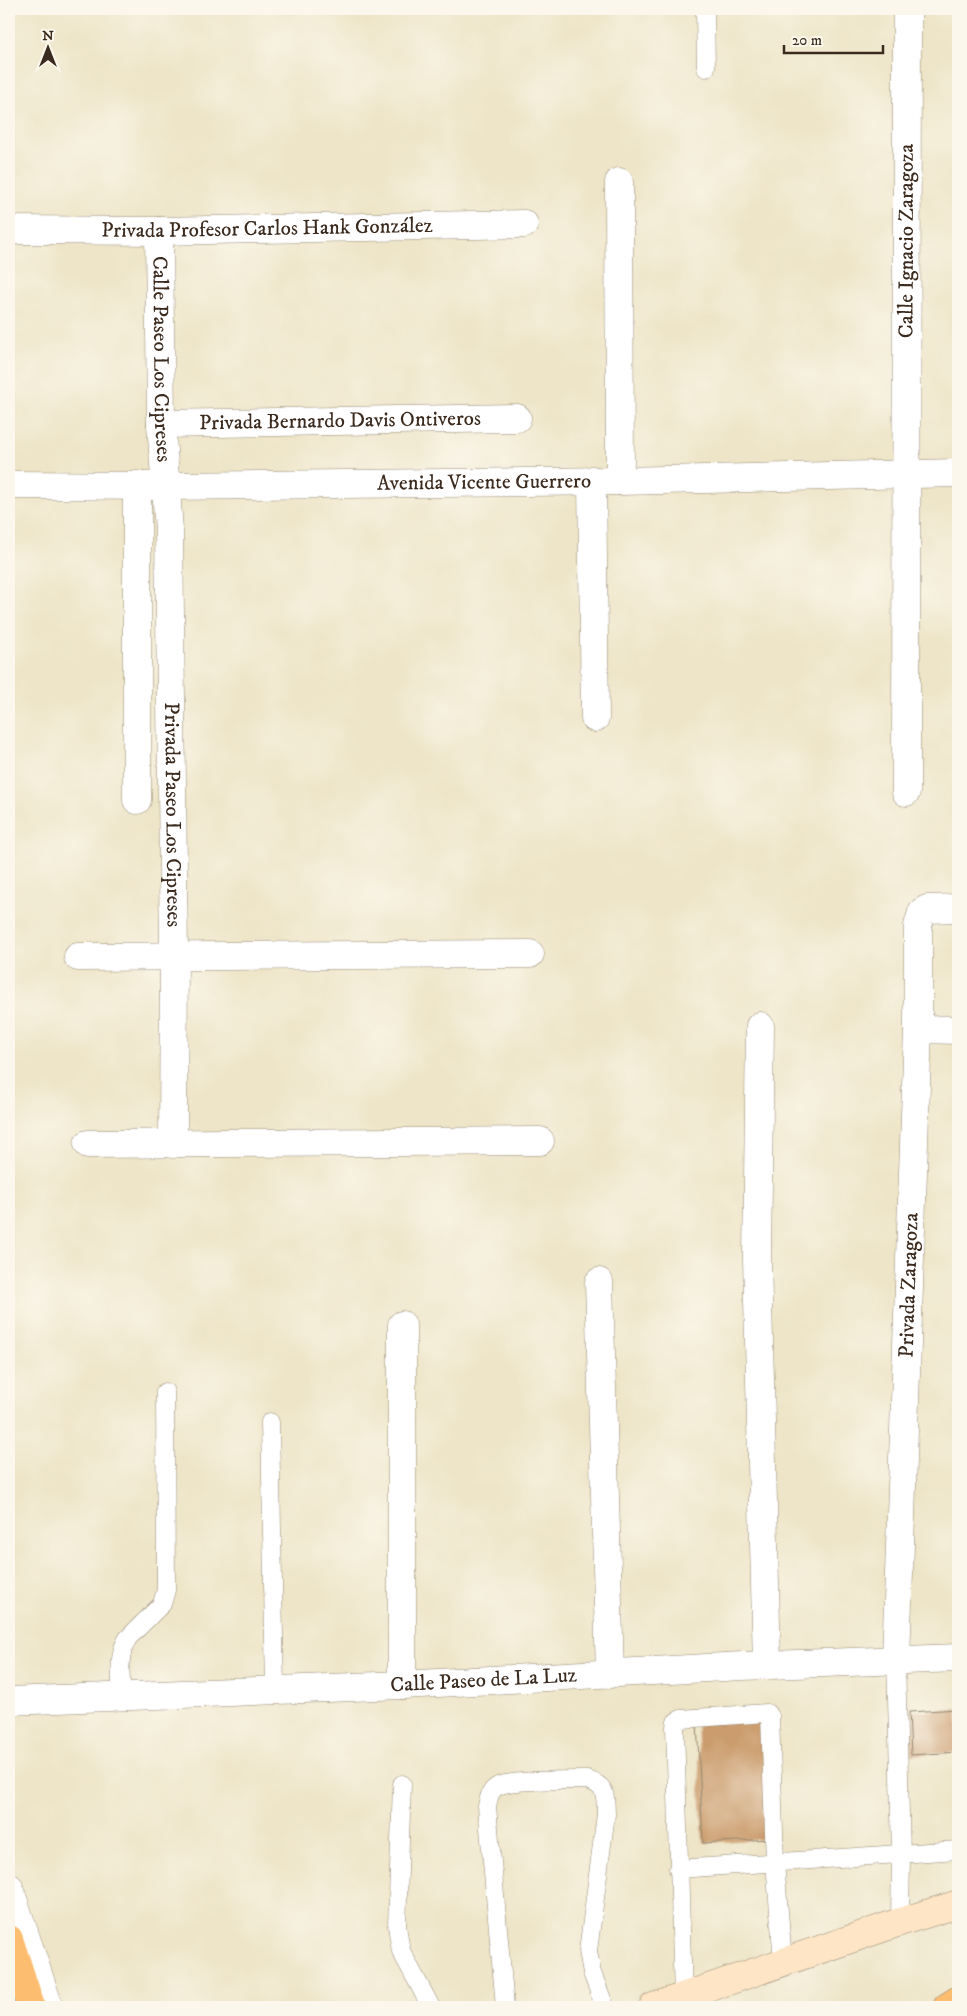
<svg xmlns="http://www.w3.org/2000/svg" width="967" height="2016" viewBox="0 0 967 2016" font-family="'IM FELL DW Pica',serif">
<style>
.building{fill:#cb9c6d}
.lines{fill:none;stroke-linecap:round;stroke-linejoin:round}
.service-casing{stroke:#948873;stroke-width:19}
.minor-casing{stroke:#948873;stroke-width:29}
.tertiary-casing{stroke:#948873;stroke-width:29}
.secondary-casing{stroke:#948873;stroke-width:29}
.primary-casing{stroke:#948873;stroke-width:29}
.trunk-casing{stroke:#948873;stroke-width:29}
.service{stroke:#fff;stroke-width:18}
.minor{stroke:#fff;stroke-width:28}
.tertiary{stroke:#fff;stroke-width:28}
.secondary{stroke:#fee5c5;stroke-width:28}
.primary{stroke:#fcbd6f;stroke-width:28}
.trunk{stroke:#fcbd6f;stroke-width:28}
.labels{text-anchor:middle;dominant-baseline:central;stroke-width:5;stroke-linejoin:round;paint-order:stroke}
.street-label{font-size:21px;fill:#3b2a1e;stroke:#fbf7ec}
</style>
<rect width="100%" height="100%" fill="#fbf7ec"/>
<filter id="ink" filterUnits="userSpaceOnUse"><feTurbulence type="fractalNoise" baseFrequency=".02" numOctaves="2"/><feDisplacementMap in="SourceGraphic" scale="10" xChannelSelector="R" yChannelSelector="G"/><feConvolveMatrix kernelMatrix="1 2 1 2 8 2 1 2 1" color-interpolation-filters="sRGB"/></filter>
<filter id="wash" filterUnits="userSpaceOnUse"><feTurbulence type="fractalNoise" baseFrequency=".0096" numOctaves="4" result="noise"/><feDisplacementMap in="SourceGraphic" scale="20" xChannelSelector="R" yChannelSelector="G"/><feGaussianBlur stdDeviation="1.12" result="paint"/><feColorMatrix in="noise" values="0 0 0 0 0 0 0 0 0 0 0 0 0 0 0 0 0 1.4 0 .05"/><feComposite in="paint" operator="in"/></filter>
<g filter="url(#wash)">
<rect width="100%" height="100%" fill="#eee5c8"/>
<g id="blocks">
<g class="building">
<polygon points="958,1709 958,1752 911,1755 909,1712"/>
<polygon points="763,1718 769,1839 703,1843 697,1721"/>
</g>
</g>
</g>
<g filter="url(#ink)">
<use href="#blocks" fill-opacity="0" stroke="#948873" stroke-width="1"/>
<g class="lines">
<defs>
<g id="service">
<polyline points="705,9 706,68"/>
<polyline points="270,1422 275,1690"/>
<polyline points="896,1659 901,1854 900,1922"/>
<path d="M122,1697c-1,-20 -5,-42 6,-59l34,-34 4,-14 -1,-198"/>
<polyline points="402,1784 397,1926 401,1951 431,2007"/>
<polyline points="678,1869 958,1850"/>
<polyline points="683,1997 675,1727 676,1722 681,1719 767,1713 770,1716 775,1862 783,1962"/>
<path d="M505,2007l-18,-201c2,-8 3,-16 11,-20 11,-6 73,-6 89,-6 21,6 18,16 19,34l-18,137 4,22 13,34"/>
</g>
<g id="minor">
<polyline points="619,182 620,481"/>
<path id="s1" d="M9,230l150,1 365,-7"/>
<path id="s2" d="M159,231l2,193 8,106 5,425 -1,189"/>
<path id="s3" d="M161,424l356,-6"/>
<polyline points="592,480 595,718"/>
<path id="s4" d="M9,485l157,1 454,-5 338,-8"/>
<polyline points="137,485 137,800"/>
<path id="s5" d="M906,792l1,-783"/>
<polyline points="78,957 530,954"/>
<polyline points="760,1026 757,1259 767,1665"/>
<polyline points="918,1029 958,1030"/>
<polyline points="88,1144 540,1141"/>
<polyline points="599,1282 610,1674"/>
<polyline points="402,1325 402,1685"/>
<path id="s6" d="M896,1659l22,-630v-103l4,-14 5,-3 31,-1"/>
<path id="s7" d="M9,1701l393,-16 340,-19 216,-8"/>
</g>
<polyline id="tertiary" points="9,1887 49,2007"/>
<polyline id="secondary" points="653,2007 900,1922 958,1904"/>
<polyline id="primary" points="9,1939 31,2007"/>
<polyline id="trunk" points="947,2007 958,2000"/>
</defs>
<use href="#service" class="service-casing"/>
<use href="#minor" class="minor-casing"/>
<use href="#tertiary" class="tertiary-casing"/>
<use href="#secondary" class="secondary-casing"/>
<use href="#primary" class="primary-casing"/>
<use href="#trunk" class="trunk-casing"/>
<use href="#service" class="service"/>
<use href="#minor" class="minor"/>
<use href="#tertiary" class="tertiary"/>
<use href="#secondary" class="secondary"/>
<use href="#primary" class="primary"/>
<use href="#trunk" class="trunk"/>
</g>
</g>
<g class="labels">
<g class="street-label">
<text stroke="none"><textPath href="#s1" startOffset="258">Privada Profesor Carlos Hank González</textPath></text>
<text stroke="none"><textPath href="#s5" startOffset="551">Calle Ignacio Zaragoza</textPath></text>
<text stroke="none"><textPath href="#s2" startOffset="128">Calle Paseo Los Cipreses</textPath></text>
<text stroke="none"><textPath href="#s3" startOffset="179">Privada Bernardo Davis Ontiveros</textPath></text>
<text stroke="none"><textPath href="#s4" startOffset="475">Avenida Vicente Guerrero</textPath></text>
<text stroke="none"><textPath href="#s2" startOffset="584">Privada Paseo Los Cipreses</textPath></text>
<text stroke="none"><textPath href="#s6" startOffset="374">Privada Zaragoza</textPath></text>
<text stroke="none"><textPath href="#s7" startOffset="475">Calle Paseo de La Luz</textPath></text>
</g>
</g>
<rect width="967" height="2016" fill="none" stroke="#fbf7ec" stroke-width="30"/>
<g transform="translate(48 48)" stroke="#fbf7ec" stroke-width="4" paint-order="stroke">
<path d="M0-4L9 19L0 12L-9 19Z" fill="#3b2a1e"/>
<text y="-8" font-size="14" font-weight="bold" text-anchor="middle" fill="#3b2a1e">N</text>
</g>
<path d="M784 45v8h99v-8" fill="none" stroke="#3b2a1e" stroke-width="2.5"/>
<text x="792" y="45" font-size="15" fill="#3b2a1e" stroke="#fbf7ec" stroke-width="4" paint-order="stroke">20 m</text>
</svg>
